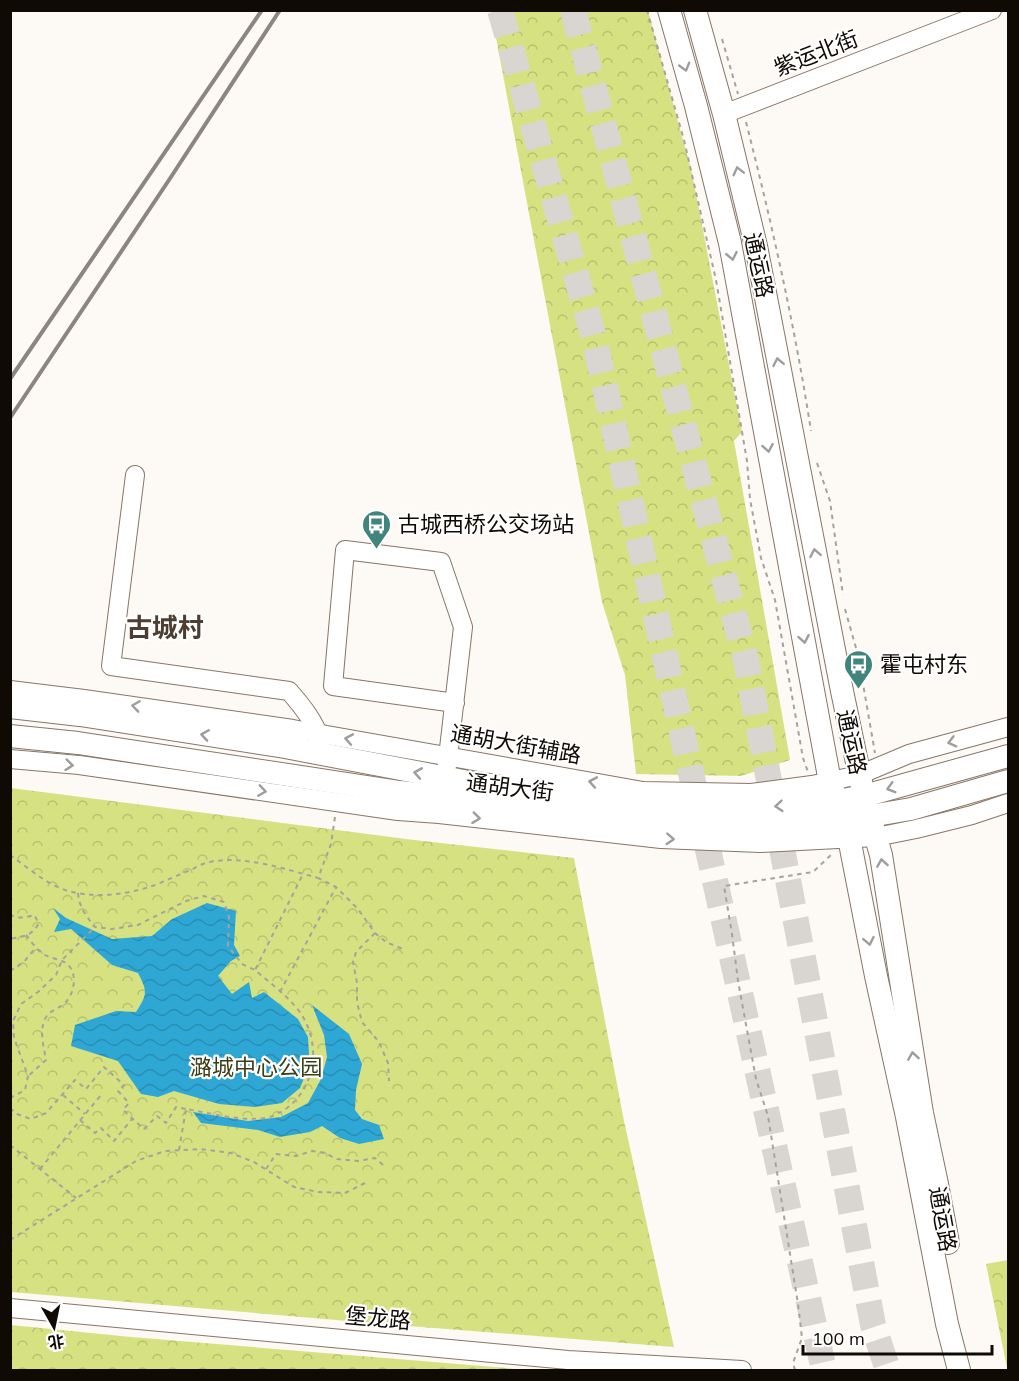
<svg xmlns="http://www.w3.org/2000/svg" width="1019" height="1381" viewBox="0 0 1019 1381" font-family="Mulish,'Noto Sans SC',sans-serif">
<style>
.park{fill:url(#park-crowns)}
.water{fill:url(#water-waves)}
.lines{fill:none;stroke-linecap:round;stroke-linejoin:round}
.highway-tunnel{stroke:#d9d5d1;stroke-width:26;stroke-dasharray:26 13;stroke-linecap:butt}
.minor-casing{stroke:#887667;stroke-width:20}
.major-casing{stroke:#887667;stroke-width:24}
.path{stroke:#a7a29e;stroke-width:2;stroke-dasharray:4.5 4.5;stroke-linecap:butt}
.minor{stroke:#fff;stroke-width:18}
.major{stroke:#fff;stroke-width:22}
.rail{stroke:#8b8681;stroke-width:4}
.oneway{stroke:#9f9d9b}
.labels{text-anchor:middle;dominant-baseline:central;stroke-width:4.5;stroke-linejoin:round;paint-order:stroke}
.street-label{font-size:22px;fill:#100a05;stroke:#fff}
.poi-label{font-size:22px;fill:#100a05;stroke:#fff;text-anchor:start}
.park-label{font-size:22px;fill:#393e15;stroke:#fff}
.quarter-label{font-size:26px;font-weight:bold;fill:#4e3e31;stroke:#fff}
</style>
<defs>
<pattern id="park-crowns" width="20" height="18" patternUnits="userSpaceOnUse" patternTransform="scale(1.5)"><rect width="20" height="18" fill="#d6e282"/><path d="M2 6a3 3 0 1 1 6 0M12 15a3 3 0 1 1 6 0" fill="none" stroke="#b7c16f"/></pattern>
<pattern id="water-waves" width="16" height="10" patternUnits="userSpaceOnUse" patternTransform="scale(1.5)"><rect width="16" height="10" fill="#2ea7d5"/><path d="M0 5q4-4 8 0t8 0" fill="none" stroke="#288eb5"/></pattern>
</defs>
<rect width="100%" height="100%" fill="#fdf9f5"/>
<g class="park">
<polygon points="491,11 648,11 692,173 742,432 734,441 790,760 741,776 636,774 625,675 602,602"/>
<polygon points="11,788 414,840 574,858 624,1121 674,1347 371,1323 11,1292"/>
<polygon points="1008,1260 1008,1368 1007,1368 986,1264"/>
<polygon points="11,1325 131,1337 530,1370 11,1370"/>
</g>
<g class="water">
<path d="M207,903l29,8 -2,34 6,11 -9,5 -13,15 14,18 17,-12 3,16 12,-6 34,27 10,18 1,16 -1,16 -8,19 -18,15 -27,4 -36,-3 -45,-13 -16,6 -17,-3 -23,-33 -47,-15 4,-21 41,-14 20,1c11,-17 12,-20 2,-39l-26,-8 -41,-36 -17,3 6,-13 -7,-11 13,10 46,21 40,-3 20,-17z"/>
<polygon points="312,1005 349,1034 362,1064 356,1090 355,1110 362,1119 379,1125 384,1139 359,1144 340,1138 322,1126 310,1132 280,1137 258,1130 201,1123 193,1112 248,1121 281,1117 308,1103 321,1079 327,1057 324,1035"/>
</g>
<g class="lines">
<g class="highway-tunnel">
<polyline points="500,10 594,338 824,1370"/>
<polyline points="573,10 746,660 873,1325 888,1370"/>
</g>
<defs>
<g id="minor">
<polyline points="724,114 992,10"/>
<path d="M135,475l-24,191 178,25c14,16 26,31 32,51"/>
<polyline points="10,690 84,699 293,729 643,791 751,793 812,785 859,775 909,754 1008,727"/>
<polyline points="10,759 79,765 398,811 439,814 661,839 760,843 876,837 916,829 972,815 1008,803"/>
<polyline points="447,766 463,627 441,562 345,550 333,686 455,703"/>
<polyline points="10,1308 568,1360 742,1370"/>
</g>
<g id="major">
<polyline points="669,10 696,106 730,243 830,782 845,822 849,838 876,976 907,1117 947,1324 959,1370"/>
<polyline points="695,10 724,114 756,246 842,691 864,796 881,855 922,1113 937,1184 948,1243"/>
<polyline points="10,707 80,715 285,747 474,783 651,804 748,809 837,801 864,796 1008,756"/>
<polyline points="10,736 78,743 400,792 653,821 752,824 803,822 845,822 870,816 911,809 1008,781"/>
</g>
</defs>
<use href="#minor" class="minor-casing"/>
<use href="#major" class="major-casing"/>
<g class="path">
<polyline points="647,10 684,140 716,280 747,461 750,499 761,558 775,600 803,758 808,772"/>
<polyline points="722,39 738,94"/>
<path d="M746,122c26,102 49,205 65,309"/>
<polyline points="817,463 830,501 843,595"/>
<polyline points="845,609 858,655 875,753"/>
<polyline points="335,817 331,844 318,878 336,887 358,909 375,933 386,942 403,949"/>
<path d="M10,855c17,12 35,28 55,35 28,9 62,5 90,-5 13,-5 25,-11 38,-16 5,-3 11,-6 17,-7 34,-7 75,7 108,16"/>
<path d="M78,893c1,14 8,23 17,34l17,2 26,-4 48,-24 18,-5 20,6 5,15 -1,29 14,18 13,6"/>
<path d="M10,914c7,6 17,3 24,1l5,8c-8,14 -15,13 -29,16"/>
<polyline points="375,933 356,952 353,962 357,983 357,1002 362,1022 379,1042 388,1063 389,1081"/>
<path d="M26,935c5,6 10,14 16,18 9,7 21,5 28,14 7,10 4,26 -4,35 -5,6 -17,8 -21,17 -6,12 -1,29 1,41l-18,16"/>
<polyline points="10,971 24,962 36,947"/>
<polyline points="280,992 336,887"/>
<polyline points="63,1095 85,1114"/>
<polyline points="10,1098 25,1090 28,1076 14,1038 13,1021 21,1004 38,992 56,975 62,960 95,927"/>
<polyline points="10,1108 17,1114 31,1119 46,1113 75,1080 86,1089 104,1067 124,1085 118,1091 129,1103 123,1110 144,1129 157,1116 166,1123 176,1107 186,1109"/>
<polyline points="80,1120 95,1133 101,1128 114,1141 132,1119"/>
<polyline points="10,1145 76,1198"/>
<path d="M179,1150l7,-41c24,4 64,15 87,7 0,0 7,-4 8,-4 35,-21 42,-68 18,-101 -12,-16 -29,-28 -44,-41l48,-96"/>
<polyline points="40,1169 101,1095"/>
<polyline points="266,1169 276,1154 296,1156 312,1151 325,1153 337,1159 358,1161 375,1158 383,1165"/>
<polyline points="10,1240 136,1161 165,1151 200,1149 231,1153 254,1162 294,1187 318,1192 345,1193 367,1182"/>
<polyline points="795,1370 793,1363 802,1338 798,1304 768,1116 756,1079 738,981 732,934 724,886 813,872 832,854"/>
</g>
<use href="#minor" class="minor"/>
<use href="#major" class="major"/>
<g class="rail">
<polyline points="10,379 262,10"/>
<polyline points="10,418 169,180 280,10"/>
</g>
</g>
<defs><path id="oneway-chevron" d="M-2-3.5L2.5 0L-2 3.5" fill="none" stroke-width="1.6" stroke-linecap="round" stroke-linejoin="round" transform="scale(1.5)"/></defs>
<g class="oneway">
<use href="#oneway-chevron" transform="translate(685 67) rotate(74)"/>
<use href="#oneway-chevron" transform="translate(738 171) rotate(-104)"/>
<use href="#oneway-chevron" transform="translate(732 256) rotate(79)"/>
<use href="#oneway-chevron" transform="translate(778 362) rotate(-101)"/>
<use href="#oneway-chevron" transform="translate(768 448) rotate(80)"/>
<use href="#oneway-chevron" transform="translate(815 553) rotate(-101)"/>
<use href="#oneway-chevron" transform="translate(804 639) rotate(80)"/>
<use href="#oneway-chevron" transform="translate(136 706) rotate(-172)"/>
<use href="#oneway-chevron" transform="translate(205 735) rotate(-171)"/>
<use href="#oneway-chevron" transform="translate(349 739) rotate(-170)"/>
<use href="#oneway-chevron" transform="translate(952 742) rotate(165)"/>
<use href="#oneway-chevron" transform="translate(69 765) rotate(6)"/>
<use href="#oneway-chevron" transform="translate(418 773) rotate(-170)"/>
<use href="#oneway-chevron" transform="translate(593 782) rotate(-170)"/>
<use href="#oneway-chevron" transform="translate(891 788) rotate(164)"/>
<use href="#oneway-chevron" transform="translate(262 791) rotate(8)"/>
<use href="#oneway-chevron" transform="translate(779 806) rotate(175)"/>
<use href="#oneway-chevron" transform="translate(476 818) rotate(7)"/>
<use href="#oneway-chevron" transform="translate(670 839) rotate(3)"/>
<use href="#oneway-chevron" transform="translate(882 863) rotate(-99)"/>
<use href="#oneway-chevron" transform="translate(869 941) rotate(79)"/>
<use href="#oneway-chevron" transform="translate(913 1056) rotate(-99)"/>
</g>
<defs>
<symbol id="bus-pin" viewBox="-11 -11 22 30"><path d="M0 17L-7.5 6A9.5 9.5 0 1 1 7.5 6Z" fill="#40857c" stroke="#fff"/><path d="M-5-6H5V4H4V6H2V4H-2V6H-4V4H-5ZM-3.5-4V0h7V-4ZM-3.5 1.2v1.5H-2V1.2ZM2 1.2v1.5H3.5V1.2Z" fill="#fff"/></symbol>
</defs>
<g fill-rule="evenodd">
<use href="#bus-pin" x="360" y="508" width="33" height="45"/>
<use href="#bus-pin" x="842" y="648" width="33" height="45"/>
</g>
<g class="labels">
<g class="street-label">
<text transform="translate(816 53) rotate(-21)">紫运北街</text>
<text transform="translate(759 265) rotate(78)">通运路</text>
<text transform="translate(852 742) rotate(78)">通运路</text>
<text transform="translate(516 744) rotate(10)">通胡大街辅路</text>
<text transform="translate(510 787) rotate(7)">通胡大街</text>
<text transform="translate(943 1219) rotate(80)">通运路</text>
<text transform="translate(378 1318) rotate(5)">堡龙路</text>
</g>
<g class="poi-label">
<text x="398" y="524">古城西桥公交场站</text>
<text x="880" y="664">霍屯村东</text>
</g>
<g class="park-label">
<text x="256" y="1067">潞城中心公园</text>
</g>
<g class="quarter-label">
<text x="165" y="627">古城村</text>
</g>
</g>
<rect width="1019" height="1381" fill="none" stroke="#100a05" stroke-width="24"/>
<g transform="translate(54 1327) rotate(171)" stroke="#ffffff" stroke-width="4.5" paint-order="stroke">
<path d="M0-4.5L10 22L0 15L-10 22Z" fill="#100a05"/>
<text y="-9" font-size="16" font-weight="bold" text-anchor="middle" fill="#100a05">北</text>
</g>
<path d="M803 1345v9h189v-9" fill="none" stroke="#100a05" stroke-width="3"/>
<text x="812" y="1345" font-size="18" fill="#100a05" stroke="#ffffff" stroke-width="4.5" paint-order="stroke">100 m</text>
</svg>
